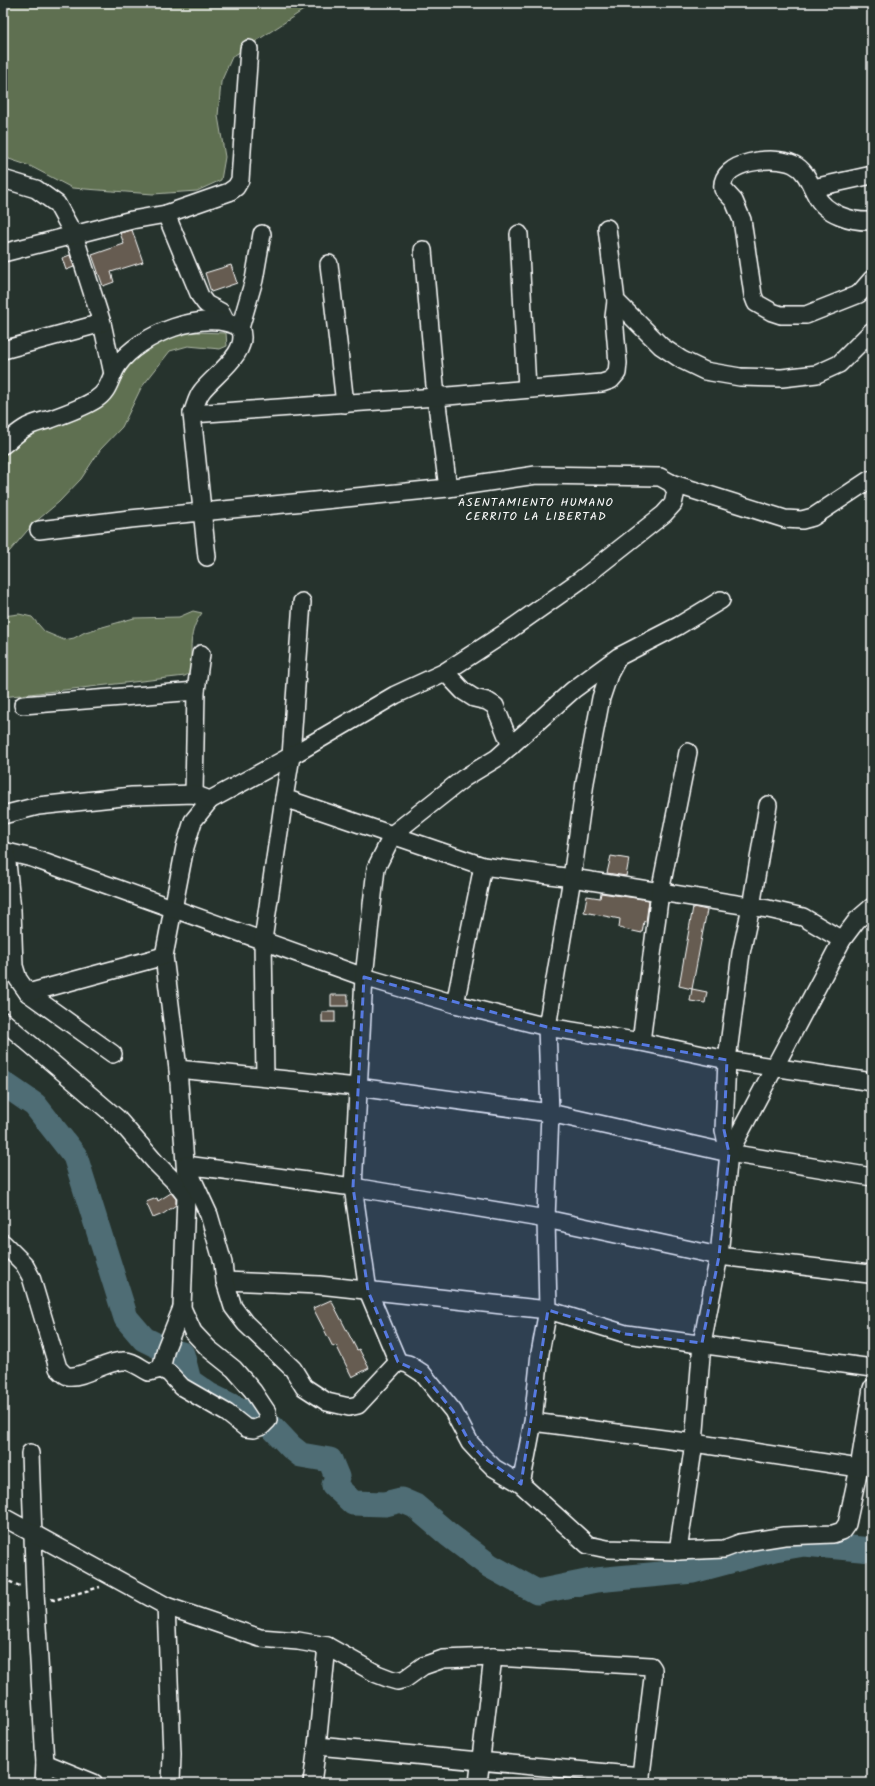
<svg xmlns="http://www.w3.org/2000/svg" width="875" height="1786" viewBox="0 0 875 1786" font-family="Kalam,sans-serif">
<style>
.green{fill:#5f7051;stroke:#afb8a8}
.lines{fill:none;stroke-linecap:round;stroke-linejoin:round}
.river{stroke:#4f6d75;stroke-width:25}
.building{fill:#665c51;stroke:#fff}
.street-casing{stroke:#fff;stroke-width:20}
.path{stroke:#fff;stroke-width:2.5;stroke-dasharray:4 3;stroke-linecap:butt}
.street{stroke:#26332d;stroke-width:17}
.marked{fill:#567ae2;fill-opacity:0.2;stroke:#567ae2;stroke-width:3;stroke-dasharray:8 5;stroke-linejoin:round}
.labels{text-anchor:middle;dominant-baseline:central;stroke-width:3.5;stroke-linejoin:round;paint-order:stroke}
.neighbourhood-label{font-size:12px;letter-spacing:1px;fill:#fff;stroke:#26332d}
</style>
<rect width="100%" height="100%" fill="#26332d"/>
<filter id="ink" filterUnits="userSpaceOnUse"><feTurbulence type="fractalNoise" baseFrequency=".025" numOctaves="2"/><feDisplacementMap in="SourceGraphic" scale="8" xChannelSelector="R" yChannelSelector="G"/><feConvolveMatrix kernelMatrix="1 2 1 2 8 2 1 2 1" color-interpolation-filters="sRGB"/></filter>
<g filter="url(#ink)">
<g class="green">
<polygon points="3,3 311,3 308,7 232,57 221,82 218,116 225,157 221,180 197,191 153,194 72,188 30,166 3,157"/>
<polygon points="160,331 226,333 227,346 220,349 188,346 170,351 141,388 122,427 100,450 81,479 59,502 33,524 3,559 3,445 68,414"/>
<path d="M193,611l9,2c-14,18 -11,37 -10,59l-7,4 -182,21v-81l16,-2 13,3 13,15 19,8 10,-2 11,-6 49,-14 45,-1z"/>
</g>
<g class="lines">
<polyline class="river" points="3,1083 35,1105 75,1156 126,1318 144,1339 164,1349 182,1354 189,1381 209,1395 248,1414 273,1428 291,1447 301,1455 330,1460 337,1477 334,1485 353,1503 385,1504 401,1500 415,1506 449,1535 490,1566 537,1592 596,1580 693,1571 775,1549 804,1544 872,1550"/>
</g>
<g class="building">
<polygon points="132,230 143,262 111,272 114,282 103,286 92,255 124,244 120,233"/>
<polygon points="70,255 74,267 66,270 62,258"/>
<polygon points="231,265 237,283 211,292 205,273"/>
<polygon points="611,856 629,859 626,876 607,873"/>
<polygon points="601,893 649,900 646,922 644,921 642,933 619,928 620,919 584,912 587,896 600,898"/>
<polygon points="693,907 707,910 692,989 679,986"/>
<polygon points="692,989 707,992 705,1003 690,1001"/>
<rect x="331" y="995" width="17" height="11"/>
<rect x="322" y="1012" width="13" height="10"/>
<polygon points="171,1193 176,1199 176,1205 163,1214 153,1218 146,1202 157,1198 158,1201"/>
<polygon points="331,1300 357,1350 359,1349 369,1368 352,1377 336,1345 333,1347 313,1308"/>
</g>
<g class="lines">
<defs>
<g id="street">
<polyline points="3,179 36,189 57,204 74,235 102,323 113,374"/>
<polyline points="813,188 872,175"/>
<polyline points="166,214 200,296 206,304 221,312 226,322"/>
<path d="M872,221c-20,1 -47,-7 -56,-26 -6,-11 -10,-25 -23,-31 -19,-9 -74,-3 -70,25l11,12 8,19 11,75 3,8 16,9 9,3h25l53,-21 13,-15"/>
<polyline points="607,228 616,301 661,346 682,360 705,371 740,377 782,378 817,374 839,364 872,331"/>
<polyline points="519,234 527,389"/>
<polyline points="423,250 436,397 448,488"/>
<polyline points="3,253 132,220 166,214 229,192 236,187 240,180 249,49"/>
<polyline points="329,264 345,404"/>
<polyline points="3,350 102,323"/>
<polyline points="192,414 436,397 602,383 611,380 617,373 618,363 614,317 616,301"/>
<path d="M3,445c8,-6 16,-14 24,-18 7,-4 16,-6 24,-8 14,-5 31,-11 44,-19 15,-9 14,-22 23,-35 20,-30 89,-58 122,-37l14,-48 8,-46"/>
<polyline points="671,483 785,519 802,520 813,517 869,480"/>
<path d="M207,557l-15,-143c3,-7 5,-17 10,-23 13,-17 49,-39 38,-63"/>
<polyline points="302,602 291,756 284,798 483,866 572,878 768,909 803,917 842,940"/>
<polyline points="445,672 463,691 474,698 487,701 495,706 511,746"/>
<polyline points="23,705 196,691"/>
<polyline points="194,794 196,691 201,654"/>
<polyline points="210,800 193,821 185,847 164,956 178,1069 357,1087 550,1113 729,1153 872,1177"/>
<polyline points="3,815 38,806 132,796 194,794 210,800 291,756 395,695 445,672 505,633 579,581 664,514 673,504 676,491 671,483 660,477 536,475 448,488 130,519 39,530"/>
<polyline points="3,851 32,858 364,977 455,1004 547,1027 641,1042 727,1060 872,1082"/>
<polyline points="6,853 12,910 14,966 18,979 28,993 113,1054"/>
<polyline points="28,993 164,956"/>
<polyline points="455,1004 483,866"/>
<polyline points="3,1021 117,1118 156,1163 176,1183 186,1196 182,1308 193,1332 209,1349 234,1369 253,1391 267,1412 268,1420 262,1426 254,1429 246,1428 227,1413 182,1387 169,1373 161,1369"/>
<polyline points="641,1042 660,892 688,752"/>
<polyline points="178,1069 186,1176"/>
<polyline points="265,1077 263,940 284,798"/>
<polyline points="729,1153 842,940 857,920 872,907"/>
<path d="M3,1243l21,21 7,13 27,91c3,3 6,7 10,8 16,2 38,-15 55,-15 9,-1 17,7 26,11l12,-3 5,-21 16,-40"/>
<polyline points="225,1281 319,1285 548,1310 626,1334 872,1368"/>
<polyline points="398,1362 358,1405 349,1407 327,1402 304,1387 293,1369 245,1323 233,1307 225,1281 223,1263 209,1215 186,1165 353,1187 546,1219 719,1256 869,1274"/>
<polyline points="398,1362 368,1291 353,1187 364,977 376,868 393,834 464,778 497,758 573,690 618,657 678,626 721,600"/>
<polyline points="398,1362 408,1364 422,1373 453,1411 470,1443 483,1457 494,1468 521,1484 588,1545 607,1549 678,1551 724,1549 740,1543 784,1536 833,1534 842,1531 847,1524 859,1468 872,1388"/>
<polyline points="533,1422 694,1443 859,1468"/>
<polyline points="30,1453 35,1592 45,1763 44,1783"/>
<polyline points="521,1484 533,1422 540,1353 548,1310 546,1219 550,1113 547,1027 572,878 585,782 601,698 609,674 617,659"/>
<polyline points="3,1517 166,1606 260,1638 298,1641 327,1646 377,1674 390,1679 397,1681 405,1679 423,1666 443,1659 493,1657 651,1666 653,1669 653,1678 640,1783"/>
<polyline points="678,1551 694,1443 702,1343 719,1256 729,1153 724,1130 727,1060 741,953 751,907 768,805"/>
<polyline points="166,1606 172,1754 171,1783"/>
<polyline points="317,1746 641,1776"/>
<polyline points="45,1763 94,1783"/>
<polyline points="312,1783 317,1746 327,1646"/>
<polyline points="478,1783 493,1657"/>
</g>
</defs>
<use href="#street" class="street-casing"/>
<g class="path">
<polyline points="3,1579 20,1586"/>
<polyline points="51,1599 54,1600 100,1587"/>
</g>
<use href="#street" class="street"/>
</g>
</g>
<path class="marked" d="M364,977l183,50 180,33 -3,70 5,23 -10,103 -17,87 -76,-9 -78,-24 -27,174 -38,-27 -13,-14 -17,-32 -31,-38 -24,-11 -30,-71 -15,-104z"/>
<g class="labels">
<g class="neighbourhood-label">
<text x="536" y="502">ASENTAMIENTO HUMANO<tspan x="536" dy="14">CERRITO LA LIBERTAD</tspan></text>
</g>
</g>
<rect width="875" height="1786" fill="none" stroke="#26332d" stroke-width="16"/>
<rect x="8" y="8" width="859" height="1770" fill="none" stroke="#fff" stroke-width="1.5" filter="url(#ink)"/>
</svg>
